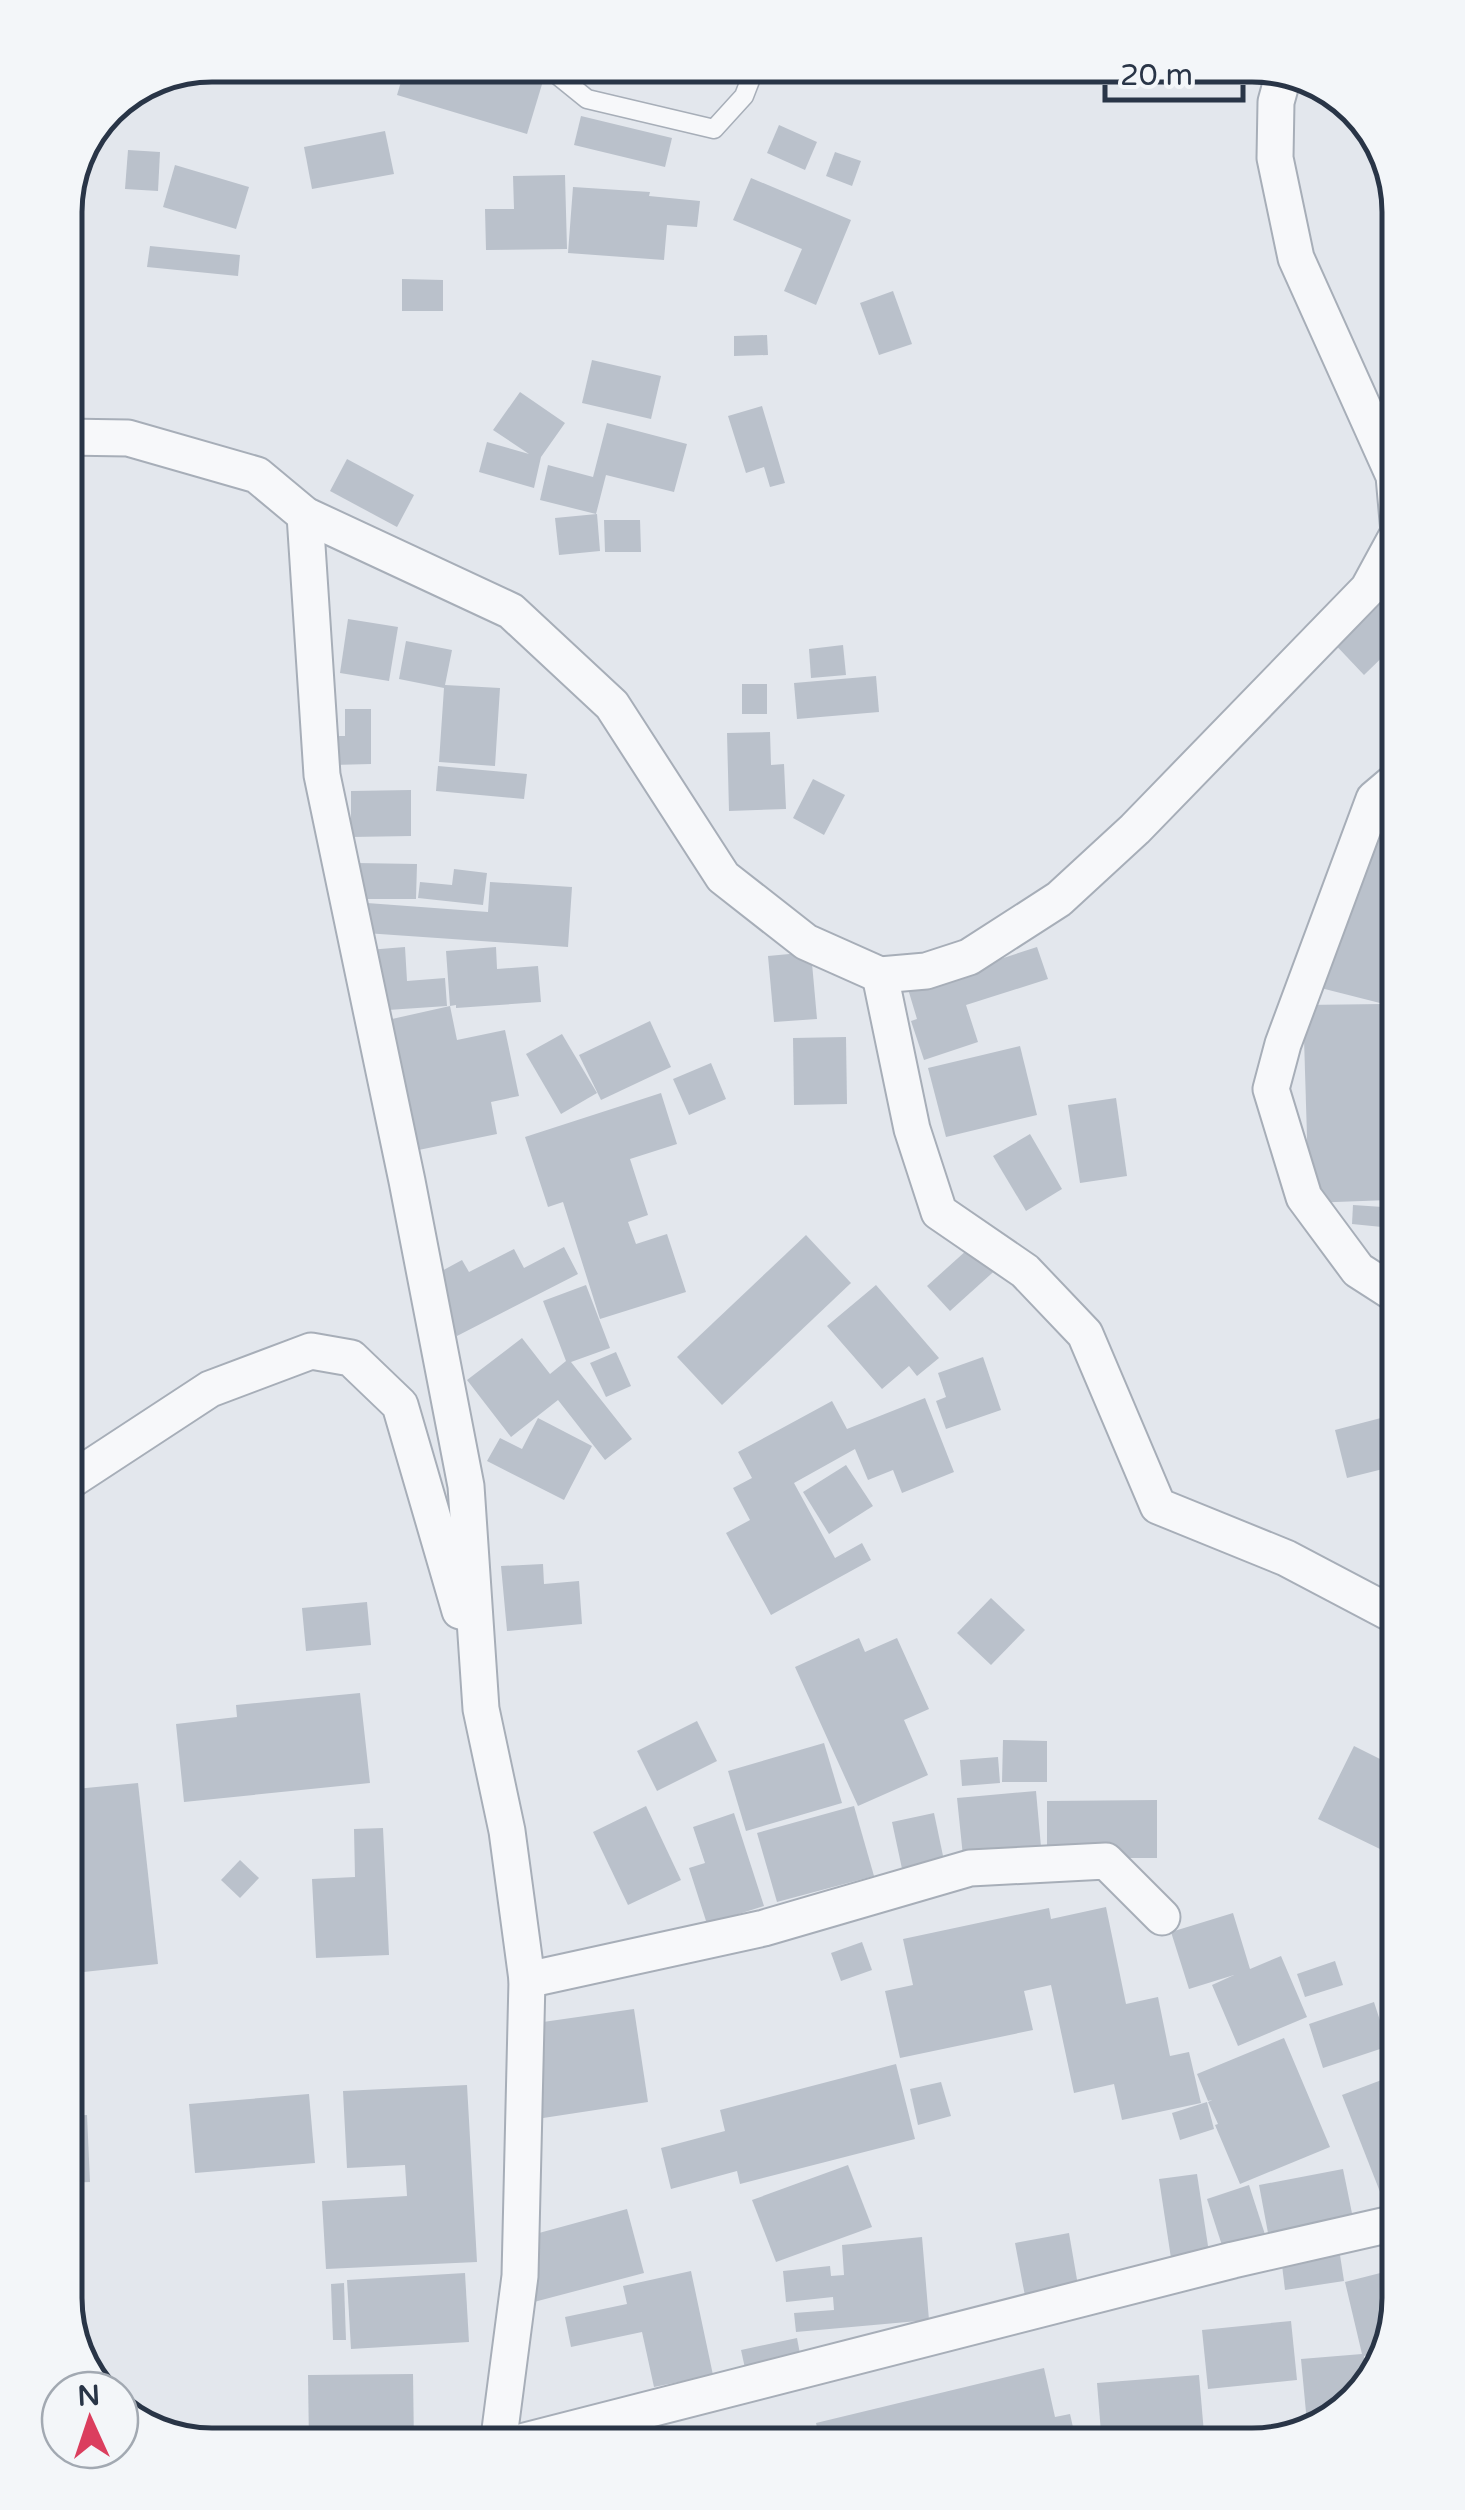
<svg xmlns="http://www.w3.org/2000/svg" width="1465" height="2510" viewBox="0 0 1465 2510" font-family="'Varela Round',sans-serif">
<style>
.building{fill:#bac1cb}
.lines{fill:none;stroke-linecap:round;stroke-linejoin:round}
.service-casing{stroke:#a7aeb8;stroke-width:21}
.minor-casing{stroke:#a7aeb8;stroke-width:39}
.service{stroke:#f7f8fa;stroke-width:18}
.minor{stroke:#f7f8fa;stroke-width:35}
.rim{fill:none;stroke:#293547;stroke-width:5}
</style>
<rect width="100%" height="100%" fill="#e3e7ed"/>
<g class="building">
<polygon points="406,65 527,65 546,71 527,134 397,95"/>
<polygon points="581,116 672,138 665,167 574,145"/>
<polygon points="779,125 817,142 805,170 767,153"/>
<polygon points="385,131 394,174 312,189 304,147"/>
<polygon points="128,150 160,152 158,191 125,189"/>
<polygon points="835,152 861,161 852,186 826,176"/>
<polygon points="175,165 249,187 236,229 163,207"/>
<polygon points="565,175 567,249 486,250 485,209 514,209 513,176"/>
<polygon points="751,178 851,220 816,305 784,291 802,249 733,220"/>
<polygon points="573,187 650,192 649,196 700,201 697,227 667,225 664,260 568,253"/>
<polygon points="150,246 240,255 238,276 147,267"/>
<polygon points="402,279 443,280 443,311 402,311"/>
<polygon points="893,291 912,344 879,355 860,303"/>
<polygon points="767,335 768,355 734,356 734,336"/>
<polygon points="592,360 661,376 651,419 582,403"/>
<polygon points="520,392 565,423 541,457 534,488 479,472 487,442 529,454 493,430"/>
<polygon points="762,406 785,483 770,487 764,467 746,473 728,416"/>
<polygon points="607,423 687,444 674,492 606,475 596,514 540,500 548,465 593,477"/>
<polygon points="347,459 414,495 397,527 330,491"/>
<polygon points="597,514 600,551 559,555 555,518"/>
<polygon points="604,520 640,520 641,552 605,552"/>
<polygon points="1377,592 1400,616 1400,640 1364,675 1329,638"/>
<polygon points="348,619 398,627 389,681 340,673"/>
<polygon points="406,641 452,650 445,685 500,688 495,766 439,762 444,688 399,679"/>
<polygon points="843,645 846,675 811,678 809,649"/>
<polygon points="876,676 879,712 797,719 794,683"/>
<rect x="742" y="684" width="25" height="30"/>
<polygon points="345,709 371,709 371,764 333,765 333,736 345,736"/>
<polygon points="770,732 771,765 784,764 786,809 729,811 727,733"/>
<polygon points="438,766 527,774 524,799 436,791"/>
<polygon points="813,779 845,795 824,835 793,818"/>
<polygon points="411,790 411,836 351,837 351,791"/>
<polygon points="1400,817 1400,981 1380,1003 1305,984 1327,896"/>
<polygon points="356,863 417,864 416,899 356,899"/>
<polygon points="454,869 487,873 483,905 418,898 420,882 452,885"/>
<polygon points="490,882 572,887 568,947 365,933 367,903 488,912"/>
<polygon points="405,947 407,981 445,978 447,1006 373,1011 368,950"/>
<polygon points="496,947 497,969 538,966 541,1002 456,1008 456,1005 450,1006 446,951"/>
<polygon points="1037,947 1048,979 966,1005 978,1042 924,1060 911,1021 917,1019 908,989"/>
<polygon points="811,952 817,1019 774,1022 768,956"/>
<polygon points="1383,1004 1389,1200 1309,1203 1303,1005"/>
<polygon points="450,1006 457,1040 505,1030 519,1096 491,1102 497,1134 394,1155 373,1052 398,1046 392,1019"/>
<polygon points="650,1021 671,1067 601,1100 579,1055"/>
<polygon points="562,1034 597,1093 561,1114 526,1054"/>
<polygon points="846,1037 847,1104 794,1105 793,1038"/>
<polygon points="1020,1046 1037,1115 946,1137 928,1068"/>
<polygon points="711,1063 726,1099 689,1115 673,1079"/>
<polygon points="661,1093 677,1144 630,1159 648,1215 628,1222 636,1244 667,1234 686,1292 600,1319 563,1202 548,1207 525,1137"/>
<polygon points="1116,1098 1127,1176 1080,1183 1068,1105"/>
<polygon points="1030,1134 1062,1189 1026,1211 993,1156"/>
<polygon points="1353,1205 1383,1207 1382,1227 1352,1224"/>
<polygon points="988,1231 1011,1256 950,1311 927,1286"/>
<polygon points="806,1235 851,1283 722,1405 677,1357"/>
<polygon points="564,1247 578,1274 457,1336 427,1279 462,1260 469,1272 514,1249 524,1268"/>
<polygon points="586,1285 610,1348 571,1362 632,1439 605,1460 558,1400 511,1437 467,1380 522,1338 550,1374 566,1361 543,1301"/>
<polygon points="876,1285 939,1358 917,1376 909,1366 882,1389 827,1326"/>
<polygon points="616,1352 631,1386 606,1397 590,1363"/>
<polygon points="983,1357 1001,1410 946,1429 936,1401 946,1397 938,1373"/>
<polygon points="925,1398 954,1472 902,1493 893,1470 868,1480 855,1449 794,1483 835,1558 862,1543 871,1560 771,1615 726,1533 750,1520 733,1488 752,1478 738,1452 832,1401 847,1429"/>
<polygon points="1400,1413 1400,1480 1395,1466 1347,1478 1335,1430"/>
<polygon points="538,1418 592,1446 564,1500 487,1461 500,1438 522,1449"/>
<polygon points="846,1465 873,1506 829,1534 803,1492"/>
<polygon points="543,1564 544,1584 579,1581 582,1624 507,1631 501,1566"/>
<polygon points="991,1598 1025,1630 991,1665 957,1633"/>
<polygon points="367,1602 371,1645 306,1651 302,1608"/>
<polygon points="859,1638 865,1652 897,1638 929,1709 904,1720 928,1775 858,1806 795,1667"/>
<polygon points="360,1693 370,1783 184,1802 176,1724 237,1717 236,1705"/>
<polygon points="697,1721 717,1761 657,1791 637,1751"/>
<polygon points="1003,1740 1047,1741 1047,1782 1002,1782"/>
<polygon points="824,1743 842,1803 746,1831 728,1771"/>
<polygon points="1354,1746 1400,1769 1400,1834 1389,1829 1380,1849 1318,1819"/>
<polygon points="998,1757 1000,1783 962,1786 960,1760"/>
<polygon points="138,1783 158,1964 65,1974 65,1790"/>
<polygon points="1036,1791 1042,1858 964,1866 957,1798"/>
<polygon points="1157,1800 1157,1858 1047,1858 1047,1801"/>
<polygon points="646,1806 681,1880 628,1905 593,1832"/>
<polygon points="854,1806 874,1876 777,1902 757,1833"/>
<polygon points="734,1813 764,1906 707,1924 689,1868 705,1863 693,1827"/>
<polygon points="934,1813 946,1870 904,1878 892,1822"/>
<polygon points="383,1828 389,1955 316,1958 312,1879 355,1877 354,1829"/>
<polygon points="240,1860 259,1878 240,1898 221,1880"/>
<polygon points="1106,1907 1126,2004 1158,1997 1170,2056 1189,2052 1201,2103 1122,2120 1114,2084 1074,2093 1051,1985 1024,1991 1033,2030 900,2058 885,1991 913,1985 903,1939 1049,1908 1051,1919"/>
<polygon points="1233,1913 1250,1969 1281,1956 1307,2017 1238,2046 1212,1985 1234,1975 1189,1989 1171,1932"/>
<polygon points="862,1942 872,1970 841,1981 831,1953"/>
<polygon points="1335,1961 1343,1985 1305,1997 1297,1974"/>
<polygon points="1374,2002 1384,2033 1400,2028 1400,2056 1393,2058 1389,2046 1323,2068 1309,2024"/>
<polygon points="634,2009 648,2102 530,2120 522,2025"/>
<polygon points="1284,2038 1330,2147 1240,2184 1215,2125 1218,2124 1208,2102 1212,2100 1208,2101 1197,2074"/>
<polygon points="896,2064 915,2139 740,2184 737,2171 671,2189 661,2148 725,2131 720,2110"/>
<polygon points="1400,2073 1400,2222 1393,2225 1342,2095"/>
<polygon points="941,2082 951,2116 918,2125 910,2089"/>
<polygon points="467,2085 477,2262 326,2269 322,2201 407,2196 405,2165 347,2168 343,2091"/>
<polygon points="309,2094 315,2163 195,2173 189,2104"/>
<polygon points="1207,2102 1214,2129 1180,2140 1172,2113"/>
<polygon points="87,2115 90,2182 65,2183 65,2116"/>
<polygon points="848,2165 872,2227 776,2262 752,2200"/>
<polygon points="1343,2169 1356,2233 1271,2249 1259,2185"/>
<polygon points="1197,2174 1212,2272 1174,2278 1159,2179"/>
<polygon points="1249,2185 1271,2253 1229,2267 1207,2199"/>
<polygon points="627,2209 644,2273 534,2302 517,2239"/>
<polygon points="1069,2233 1081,2303 1028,2312 1015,2243"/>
<polygon points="922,2237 929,2320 796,2332 794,2313 834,2310 833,2297 786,2302 783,2271 830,2266 831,2276 844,2275 842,2245"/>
<polygon points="1340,2255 1344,2281 1285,2290 1282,2265"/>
<polygon points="1400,2268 1400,2298 1384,2351 1364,2356 1366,2387 1327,2421 1307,2423 1301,2359 1362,2354 1345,2282"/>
<polygon points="691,2271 713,2375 654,2387 642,2332 571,2347 565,2317 627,2304 623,2286"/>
<polygon points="465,2273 469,2342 351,2349 347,2280"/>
<polygon points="344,2283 346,2340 333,2340 331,2284"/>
<polygon points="1291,2321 1297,2380 1208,2389 1202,2330"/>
<polygon points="797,2338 803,2370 748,2382 741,2350"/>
<polygon points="1044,2368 1055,2417 1070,2414 1077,2445 821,2445 816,2423"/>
<polygon points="413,2374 414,2445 309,2445 308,2375"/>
<polygon points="1199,2375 1205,2445 1102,2445 1097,2383"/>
<polygon points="773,2429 775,2445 683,2445 682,2436"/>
</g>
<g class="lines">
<defs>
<polyline id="service" points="545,65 587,99 714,129 744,96 756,65"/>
<g id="minor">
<polyline points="65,437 128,438 257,475 305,515 511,611 612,705 723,877 806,942 880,975 926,971 969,957 1059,899 1135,829 1368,589 1399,532 1394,476 1296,258 1275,158 1276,102 1284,73"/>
<polyline points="305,515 322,775 407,1181 466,1486 481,1709 507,1831 527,1980 520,2276 498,2445"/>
<polyline points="880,975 912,1129 939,1212 1025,1271 1085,1334 1158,1506 1286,1558 1396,1616 1400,1616"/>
<polyline points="1400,1297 1358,1270 1304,1197 1271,1089 1283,1044 1374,799 1400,777"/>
<polyline points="65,1484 210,1389 311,1351 351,1358 400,1405 460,1611"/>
<polyline points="527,1980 764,1928 970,1868 1106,1861 1162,1917"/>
<polyline points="509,2445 1233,2260 1400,2222"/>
</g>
</defs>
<use href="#service" class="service-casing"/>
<use href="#minor" class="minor-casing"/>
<use href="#service" class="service"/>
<use href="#minor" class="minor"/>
</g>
<path d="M0 0H1465V2510H0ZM212 82H1252A130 130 0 0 1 1382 212V2298A130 130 0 0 1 1252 2428H212A130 130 0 0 1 82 2298V212A130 130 0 0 1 212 82Z" fill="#f3f6f9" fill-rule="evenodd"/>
<path class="rim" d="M212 82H1252A130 130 0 0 1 1382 212V2298A130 130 0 0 1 1252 2428H212A130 130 0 0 1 82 2298V212A130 130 0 0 1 212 82Z"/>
<g transform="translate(90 2420) rotate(357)"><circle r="48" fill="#f3f6f9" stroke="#a2a9b2" stroke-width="2.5"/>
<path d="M0-8L18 38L0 25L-18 38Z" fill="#db3e5e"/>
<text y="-15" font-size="28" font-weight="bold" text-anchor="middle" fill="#293547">N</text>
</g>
<path d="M1105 85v15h138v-15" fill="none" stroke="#293547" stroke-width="5"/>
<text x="1120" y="85" font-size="30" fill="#293547" stroke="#f3f6f9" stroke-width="8" paint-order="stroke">20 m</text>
</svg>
